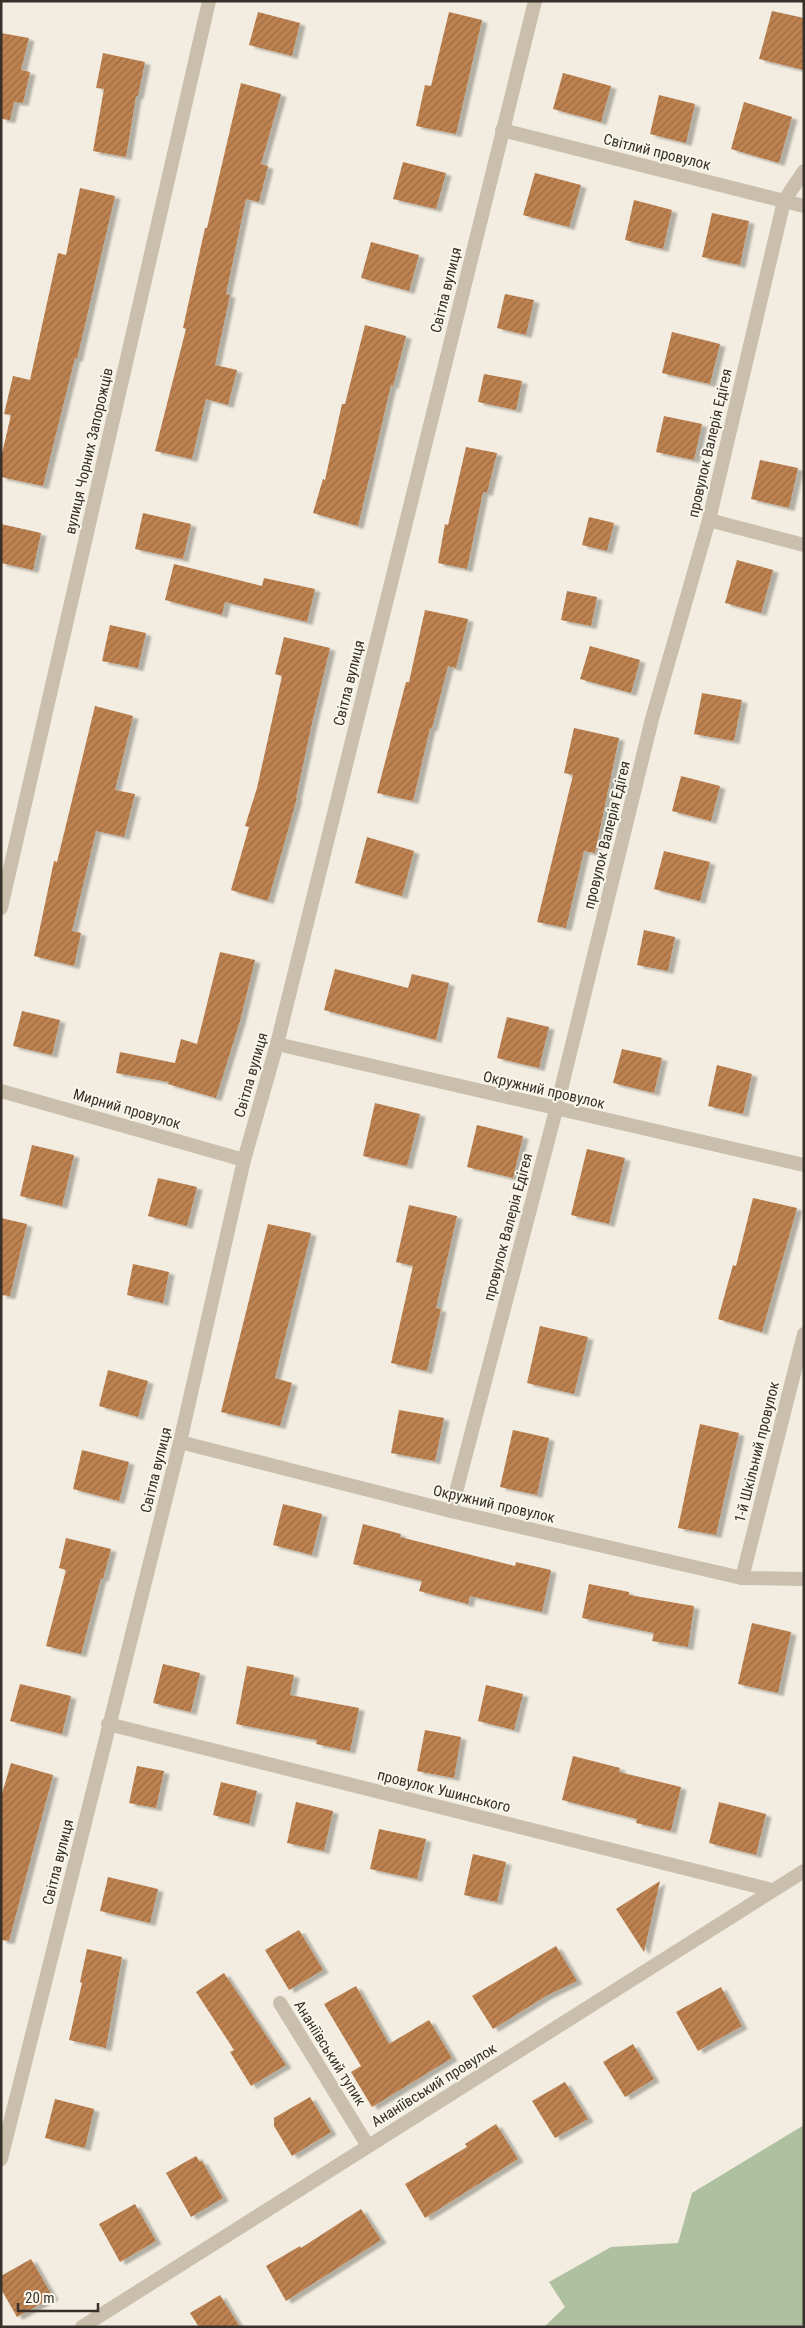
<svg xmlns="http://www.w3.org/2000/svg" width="805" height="2328" viewBox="0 0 805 2328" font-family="'Roboto Condensed',sans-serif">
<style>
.green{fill:#afc0a0}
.building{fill:url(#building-hatch);filter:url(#shadow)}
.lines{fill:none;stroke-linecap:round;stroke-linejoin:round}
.minor{stroke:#c9bfac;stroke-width:14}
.labels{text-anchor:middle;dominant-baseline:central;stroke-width:4;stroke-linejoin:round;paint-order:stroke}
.street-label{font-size:15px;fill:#38312b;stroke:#f9f6ec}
</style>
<defs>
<pattern id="building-hatch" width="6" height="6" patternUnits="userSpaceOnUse" patternTransform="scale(1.25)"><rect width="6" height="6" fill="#be8251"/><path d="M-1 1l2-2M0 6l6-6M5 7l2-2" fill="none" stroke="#9b6b43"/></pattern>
<filter id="shadow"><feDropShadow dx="5.5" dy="3" stdDeviation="1" flood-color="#0004"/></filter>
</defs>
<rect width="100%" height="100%" fill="#f2ede0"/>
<polygon class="green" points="804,2125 804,2327 544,2327 565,2307 549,2282 611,2247 678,2243 692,2193"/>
<g class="building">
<polygon points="772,11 804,18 804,70 759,59"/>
<polygon points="258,12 300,23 292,56 249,45"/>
<polygon points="449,12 482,20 456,134 416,126 425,85 431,86"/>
<polygon points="1,33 29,38 21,70 30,72 23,103 14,102 10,120 1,119"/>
<polygon points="103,53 145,62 138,96 136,96 126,157 93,151 104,89 96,88"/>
<polygon points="563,73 611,86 601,122 553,109"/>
<polygon points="241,83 281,94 261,164 268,166 259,202 246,199 226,294 230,295 215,365 237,370 228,405 206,399 192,459 155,451 186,329 183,328 205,228 207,228"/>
<polygon points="659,95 695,104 686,143 650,134"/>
<polygon points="744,102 792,117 779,163 731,149"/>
<polygon points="403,162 446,173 436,209 393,199"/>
<polygon points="535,173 581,185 569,227 523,215"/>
<polygon points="80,188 115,196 77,359 75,358 43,486 1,477 1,458 11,415 4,414 13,376 30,380 58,253 66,255"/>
<polygon points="634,200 672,210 663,249 625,240"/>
<polygon points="712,213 749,221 740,265 702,257"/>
<polygon points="371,242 419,255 409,291 361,278"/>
<polygon points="505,294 534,300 526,335 497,328"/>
<polygon points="365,325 406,336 393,386 391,385 358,526 313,513 323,479 325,480 342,404 345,404"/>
<polygon points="672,332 720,344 710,384 662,373"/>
<polygon points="484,374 522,381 516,410 478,402"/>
<polygon points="664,416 702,424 694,460 656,452"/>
<polygon points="466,447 497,453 487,493 483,492 467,569 438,563 445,524 448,525"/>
<polygon points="760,460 798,468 789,508 751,499"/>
<polygon points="143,513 191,524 183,559 135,549"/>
<polygon points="589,517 614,523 607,551 582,545"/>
<polygon points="1,524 41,533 33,570 1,563"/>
<polygon points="737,560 773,570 761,613 725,603"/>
<polygon points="174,564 262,586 264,578 315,589 307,622 225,602 222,615 165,600"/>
<polygon points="567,591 597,597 591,626 561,620"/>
<polygon points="425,610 468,619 456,668 448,666 432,728 430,728 413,801 377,793 406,682 409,682"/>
<polygon points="110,625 146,633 138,668 102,661"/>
<polygon points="284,637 330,648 312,723 296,798 297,798 268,901 231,890 249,827 245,826 257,788 282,676 275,674"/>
<polygon points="590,646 640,660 631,693 580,679"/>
<polygon points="702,693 742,700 734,741 694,734"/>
<polygon points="95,706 133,716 115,790 135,794 124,837 96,831 72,931 81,933 74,966 34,956 54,861 57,862"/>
<polygon points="574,728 619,738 595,853 584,851 566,928 537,922 573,775 564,773"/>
<polygon points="681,776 720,786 711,821 672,811"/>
<polygon points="367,837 414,851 402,896 355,883"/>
<polygon points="664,851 710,862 700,901 654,889"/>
<polygon points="644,930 675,937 668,971 637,965"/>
<polygon points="220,952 255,960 240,1021 216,1098 168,1084 169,1082 116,1073 120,1052 175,1063 181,1039 197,1044"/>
<polygon points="335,969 408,988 412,974 449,983 436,1040 324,1010"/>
<polygon points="22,1011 60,1020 52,1055 13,1046"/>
<polygon points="507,1017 549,1027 539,1068 497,1058"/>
<polygon points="622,1049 662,1058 654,1093 613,1083"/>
<polygon points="717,1065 752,1074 743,1114 708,1106"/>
<polygon points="375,1103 420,1114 407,1166 363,1156"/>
<polygon points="477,1125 523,1136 513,1178 467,1167"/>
<polygon points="32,1145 74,1155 62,1206 20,1196"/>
<polygon points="587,1149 625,1158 609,1224 571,1215"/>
<polygon points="158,1178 197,1187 187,1226 148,1216"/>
<polygon points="753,1198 797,1208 762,1332 718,1319 733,1265 736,1266"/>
<polygon points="409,1205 457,1216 436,1308 441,1309 427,1371 391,1363 413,1266 396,1262"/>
<polygon points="1,1218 27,1224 10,1296 1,1295"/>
<polygon points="268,1224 311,1233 275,1378 292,1383 280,1426 221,1412"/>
<polygon points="133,1264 169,1272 163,1303 127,1295"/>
<polygon points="540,1326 588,1337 574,1394 527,1383"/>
<polygon points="108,1370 148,1381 138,1417 99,1406"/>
<polygon points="399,1410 444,1418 435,1461 391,1453"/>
<polygon points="700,1424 739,1433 716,1535 678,1528"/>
<polygon points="513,1430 549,1438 537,1495 500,1487"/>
<polygon points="82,1450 129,1462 119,1501 73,1489"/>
<polygon points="283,1504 322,1514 312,1555 273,1545"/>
<polygon points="363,1524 401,1534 400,1537 515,1566 516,1562 551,1570 542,1612 470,1596 468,1604 419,1591 422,1581 353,1564"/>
<polygon points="66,1538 111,1549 103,1579 101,1578 81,1654 46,1646 66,1570 59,1568"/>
<polygon points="589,1584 629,1592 629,1595 694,1606 688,1647 652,1641 654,1633 582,1618"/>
<polygon points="752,1623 791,1632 778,1693 738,1684"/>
<polygon points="163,1664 200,1673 191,1712 153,1703"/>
<polygon points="247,1666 294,1675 290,1695 359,1708 350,1751 316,1744 317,1740 236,1724"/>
<polygon points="20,1684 71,1696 62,1734 10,1721"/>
<polygon points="486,1685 523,1694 514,1730 478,1721"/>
<polygon points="425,1730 461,1737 454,1778 417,1771"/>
<polygon points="573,1756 620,1768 619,1772 681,1787 671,1831 636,1823 637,1819 562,1800"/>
<polygon points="11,1763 53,1775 9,1941 1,1940 1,1797"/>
<polygon points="137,1766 164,1771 156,1808 129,1803"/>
<polygon points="221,1782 257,1791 249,1824 213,1815"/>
<polygon points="296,1802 333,1811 324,1851 287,1843"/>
<polygon points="719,1802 766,1814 756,1855 709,1843"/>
<polygon points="379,1829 426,1839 417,1879 370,1869"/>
<polygon points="473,1854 506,1862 497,1902 464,1895"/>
<polygon points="108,1877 158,1889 150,1923 100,1911"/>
<polygon points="660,1881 644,1952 616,1909"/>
<polygon points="299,1930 323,1970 289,1990 265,1950"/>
<polygon points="556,1946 577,1981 546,1996 493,2029 472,1996"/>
<polygon points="87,1949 122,1957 106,2048 69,2040 82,1983 80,1982"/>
<polygon points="224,1973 286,2065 251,2086 230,2052 234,2050 196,1992"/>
<polygon points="356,1986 389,2044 429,2020 452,2058 372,2107 351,2072 361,2066 324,2004"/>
<polygon points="721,1987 742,2026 698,2051 676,2012"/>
<polygon points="633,2044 654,2079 625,2097 603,2062"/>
<polygon points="565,2082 588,2119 555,2138 532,2101"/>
<polygon points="310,2097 331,2132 292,2156 274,2126 274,2118"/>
<polygon points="55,2099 94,2109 85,2148 45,2138"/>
<polygon points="496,2124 518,2159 425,2218 405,2184 467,2147 465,2144"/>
<polygon points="196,2156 200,2162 202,2161 223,2198 191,2217 166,2173"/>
<polygon points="135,2204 156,2241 120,2262 99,2224"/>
<polygon points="361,2209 381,2240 286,2301 266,2266 300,2246 301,2248"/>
<polygon points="31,2259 53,2297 17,2317 1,2289 1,2276"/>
<polygon points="220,2295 240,2327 199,2327 190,2313"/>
</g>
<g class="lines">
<g class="minor">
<polyline points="502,130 804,206"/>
<polyline points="709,520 804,545"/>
<polyline points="1,908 209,1"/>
<polyline points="277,1044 804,1165"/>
<polyline points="1,1091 244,1160"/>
<polyline points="180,1442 451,1511 742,1578 804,1579"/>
<polyline points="451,1511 556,1110 652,719 709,520 784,201 804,171"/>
<polyline points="742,1578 804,1334"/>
<polyline points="108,1724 772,1890"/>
<polyline points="280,2003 368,2146"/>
<polyline points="1,2159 180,1442 244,1160 277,1044 535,1"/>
<polyline points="82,2327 804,1871"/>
</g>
</g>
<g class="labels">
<g class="street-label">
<text transform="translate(657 152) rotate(14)">Світлий провулок</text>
<text transform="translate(446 290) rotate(-76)">Світла вулиця</text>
<text transform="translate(710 443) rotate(-77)">провулок Валерія Едігея</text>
<text transform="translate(89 451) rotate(-77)">вулиця Чорних Запорожців</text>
<text transform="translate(349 683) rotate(-76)">Світла вулиця</text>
<text transform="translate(607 835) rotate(-76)">провулок Валерія Едігея</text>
<text transform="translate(251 1075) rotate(-74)">Світла вулиця</text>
<text transform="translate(544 1090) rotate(13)">Окружний провулок</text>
<text transform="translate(127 1109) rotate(16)">Мирний провулок</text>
<text transform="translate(508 1227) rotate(-75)">провулок Валерія Едігея</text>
<text transform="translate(757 1452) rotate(-76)">1-й Шкільний провулок</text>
<text transform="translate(156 1470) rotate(-76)">Світла вулиця</text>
<text transform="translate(494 1504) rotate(13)">Окружний провулок</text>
<text transform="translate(444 1791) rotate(14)">провулок Ушинського</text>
<text transform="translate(58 1862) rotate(-76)">Світла вулиця</text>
<text transform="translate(330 2053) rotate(58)">Ананіївський тупик</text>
<text transform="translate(434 2085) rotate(-32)">Ананіївський провулок</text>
</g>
</g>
<rect width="805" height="2328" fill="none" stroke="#38312b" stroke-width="5"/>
<path d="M18 2303v8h80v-8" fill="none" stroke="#38312b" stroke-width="2.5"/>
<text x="25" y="2303" font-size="15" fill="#38312b" stroke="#f9f6ec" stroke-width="4" paint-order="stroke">20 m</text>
</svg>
